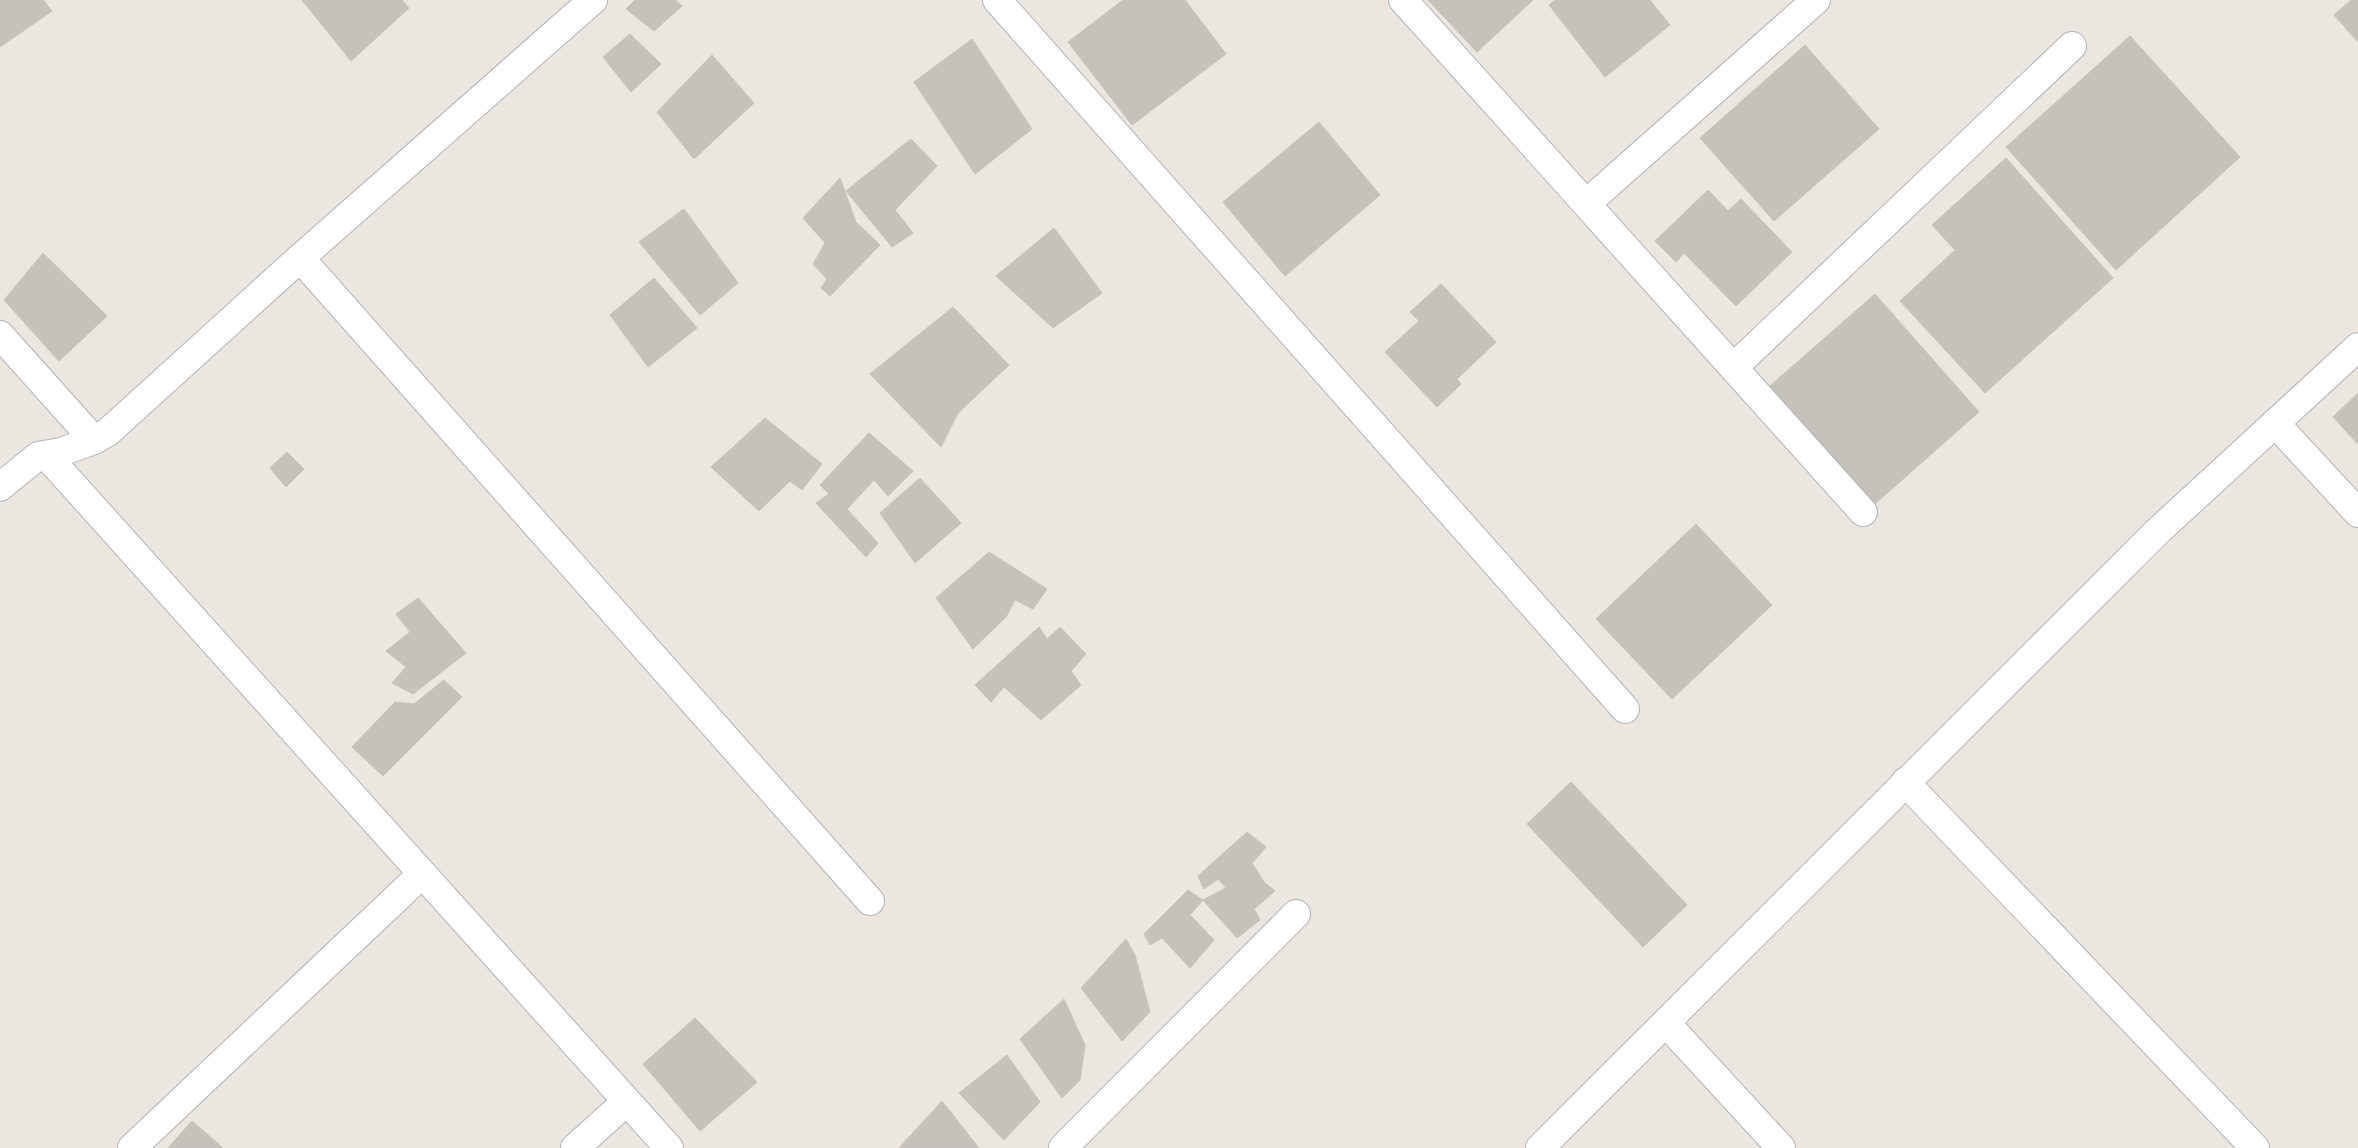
<svg xmlns="http://www.w3.org/2000/svg" width="2358" height="1148" viewBox="0 0 2358 1148" font-family="'Exo 2',sans-serif">
<style>
.building{fill:#c5c1bb;stroke:#c8c1b9}
.lines{fill:none;stroke-linecap:round;stroke-linejoin:round}
.minor-casing{stroke:#b0b3bb;stroke-width:30}
.minor{stroke:#fff;stroke-width:28}
</style>
<rect width="100%" height="100%" fill="#ece6e0"/>
<g class="building">
<polygon points="0,0 43,0 52,11 0,47"/>
<polygon points="302,0 402,0 409,8 351,61"/>
<polygon points="635,0 675,0 682,6 654,31 626,9"/>
<polygon points="1123,0 1185,0 1226,54 1132,125 1068,42"/>
<polygon points="1428,0 1533,0 1477,52"/>
<polygon points="1555,0 1650,0 1670,25 1605,77 1549,5"/>
<polygon points="2351,0 2358,0 2358,42 2334,15"/>
<polygon points="630,34 661,64 631,92 603,57"/>
<polygon points="2130,36 2240,157 2116,270 2006,147"/>
<polygon points="972,39 1032,129 975,174 914,82"/>
<polygon points="1805,45 1879,129 1774,221 1700,138"/>
<polygon points="712,55 754,103 694,159 657,112"/>
<polygon points="1319,122 1380,195 1285,276 1223,202"/>
<polygon points="911,139 937,166 895,210 913,233 892,247 846,191"/>
<polygon points="2006,158 2113,278 1985,393 1900,301 1955,250 1932,225"/>
<polygon points="840,178 856,222 880,245 830,296 821,288 827,279 813,264 825,243 803,218"/>
<polygon points="1708,190 1728,211 1741,199 1792,252 1736,306 1684,253 1676,262 1655,241"/>
<polygon points="684,209 738,283 700,315 639,242"/>
<polygon points="1054,228 1102,293 1053,328 996,276"/>
<polygon points="43,253 107,316 59,361 4,300"/>
<polygon points="654,278 697,328 648,367 610,315"/>
<polygon points="1441,284 1496,342 1457,379 1461,384 1437,407 1385,352 1419,321 1410,312"/>
<polygon points="1875,294 1979,412 1868,510 1763,392"/>
<polygon points="953,307 1009,365 958,413 941,447 870,374"/>
<polygon points="2358,393 2358,444 2333,417"/>
<polygon points="765,418 822,464 802,490 790,481 759,511 711,467"/>
<polygon points="869,433 913,471 888,496 874,480 847,509 878,543 866,557 816,503 829,494 820,485"/>
<polygon points="287,452 304,469 286,487 270,468"/>
<polygon points="920,478 961,523 915,563 880,513"/>
<polygon points="1696,524 1772,605 1672,699 1596,619"/>
<polygon points="989,552 1047,589 1033,609 1015,600 1006,617 973,649 936,598"/>
<polygon points="418,598 466,653 413,694 392,683 406,667 386,651 410,632 396,614"/>
<polygon points="1039,627 1047,639 1060,627 1086,654 1071,671 1081,685 1041,720 1004,687 991,702 975,685"/>
<polygon points="444,680 462,697 383,776 352,747 395,702 414,704"/>
<polygon points="1571,782 1687,905 1643,947 1527,824"/>
<polygon points="1247,832 1266,847 1252,863 1264,882 1275,891 1254,909 1260,920 1237,938 1203,900 1226,888 1218,879 1204,889 1198,876"/>
<polygon points="1188,890 1203,900 1190,915 1214,940 1190,968 1162,938 1150,945 1144,934"/>
<polygon points="1126,939 1135,955 1150,1012 1122,1041 1081,988"/>
<polygon points="1064,999 1085,1045 1080,1080 1062,1098 1020,1039"/>
<polygon points="695,1018 757,1082 700,1131 643,1064"/>
<polygon points="1007,1055 1040,1102 1004,1140 959,1093"/>
<polygon points="942,1101 979,1148 899,1148"/>
<polygon points="192,1121 223,1148 168,1148"/>
</g>
<g class="lines">
<defs>
<g id="minor">
<polyline points="997,0 1625,709"/>
<polyline points="1403,0 1863,512"/>
<polyline points="1587,203 1816,0"/>
<polyline points="300,258 870,901"/>
<polyline points="0,335 94,440"/>
<polyline points="1734,367 2072,46"/>
<polyline points="2275,423 2358,513"/>
<polyline points="46,455 669,1148"/>
<polyline points="0,487 38,456 61,452 94,440 108,432 300,258 593,0"/>
<polyline points="1905,782 2255,1148"/>
<polyline points="1666,1023 1781,1148"/>
<polyline points="132,1148 422,874"/>
<polyline points="575,1148 626,1102"/>
<polyline points="1063,1148 1296,914"/>
<polyline points="1540,1148 2158,531 2358,347"/>
</g>
</defs>
<use href="#minor" class="minor-casing"/>
<use href="#minor" class="minor"/>
</g>
</svg>
